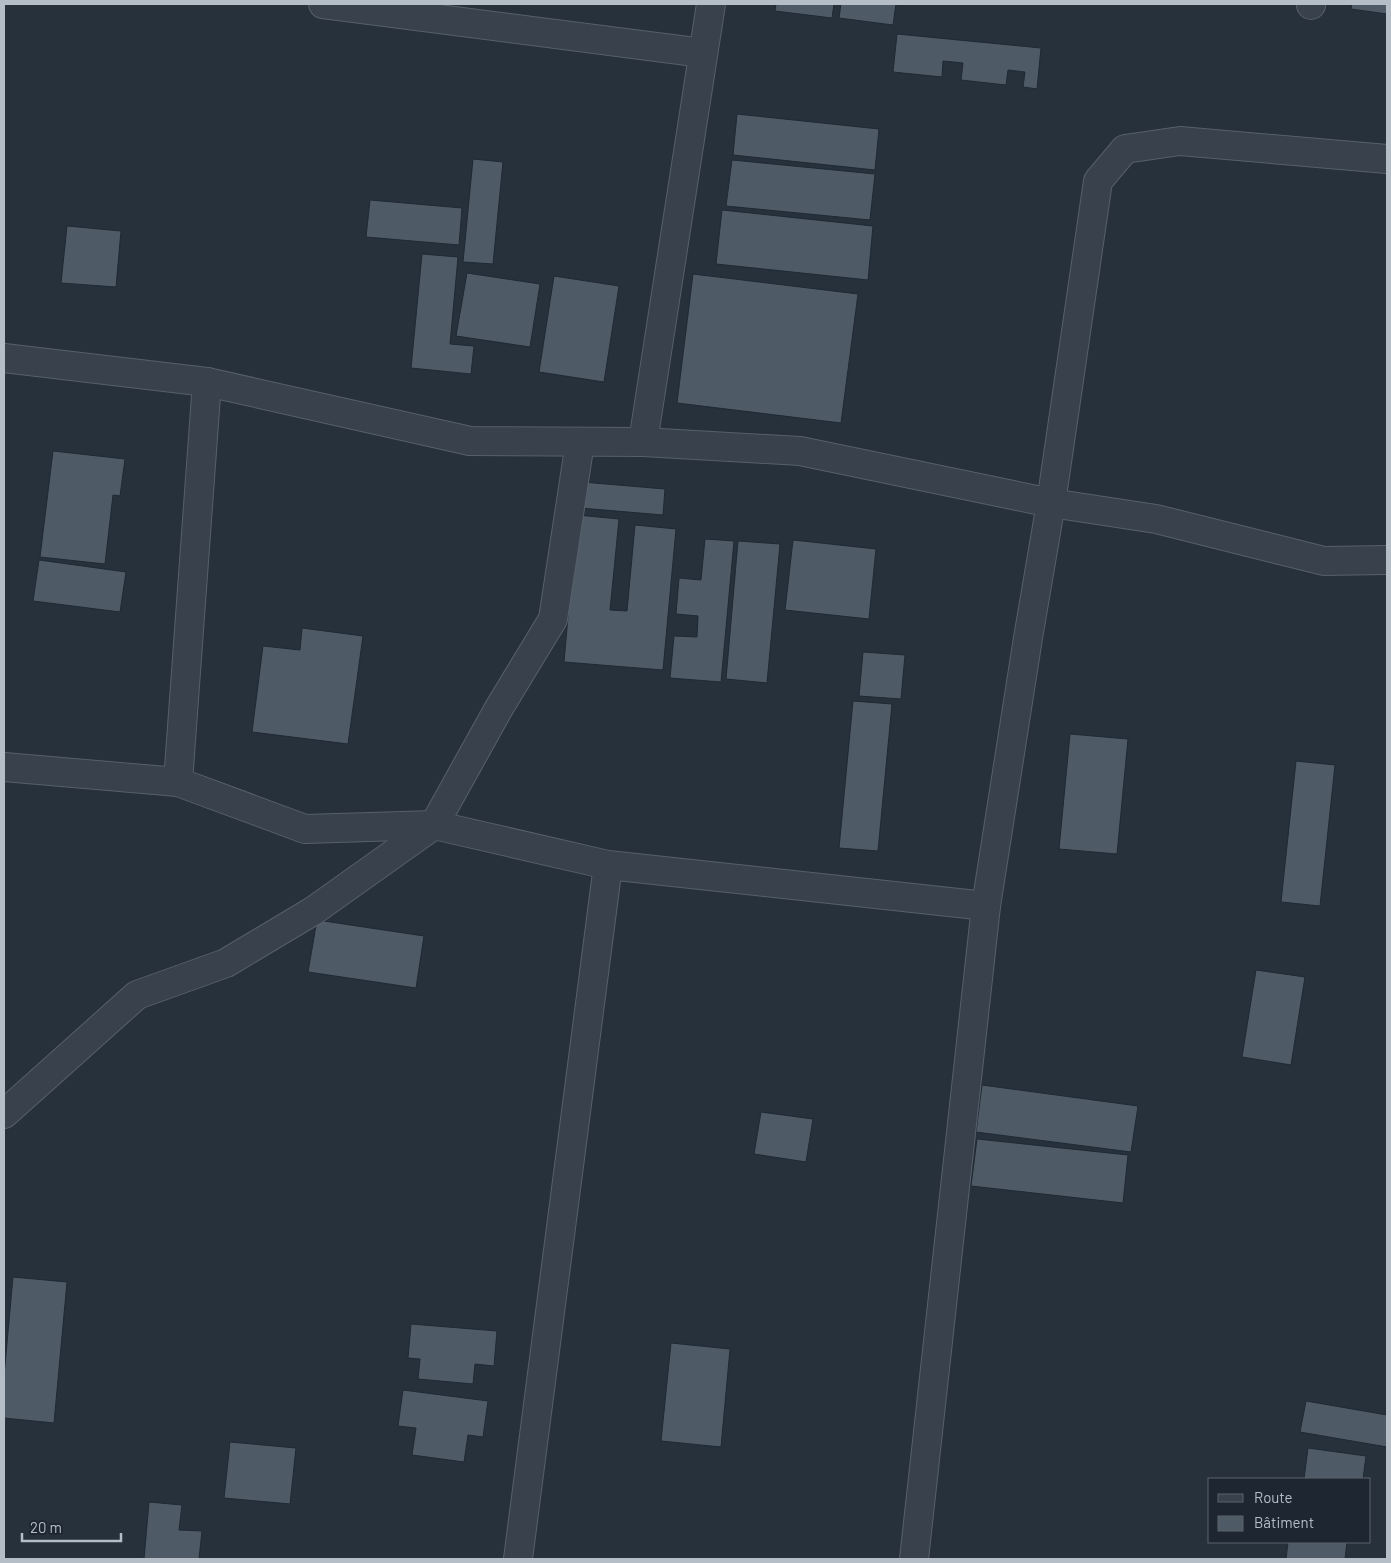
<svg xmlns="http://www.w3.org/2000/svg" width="1391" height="1563" viewBox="0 0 1391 1563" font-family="Barlow,sans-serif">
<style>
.building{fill:#4f5a67;stroke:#202933}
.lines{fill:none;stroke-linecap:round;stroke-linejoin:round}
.minor-casing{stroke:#57606a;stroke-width:30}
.minor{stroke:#39424c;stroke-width:28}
</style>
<rect width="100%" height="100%" fill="#26313c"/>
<g class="building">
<polygon points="776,4 834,4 832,18 775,11"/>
<polygon points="841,4 896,4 893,25 839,18"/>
<polygon points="1352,4 1387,4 1387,14 1351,9"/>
<polygon points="897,34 1041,48 1037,89 1023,87 1025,72 1008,70 1006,85 961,80 963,63 943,61 942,77 893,72"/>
<polygon points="737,114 879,129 875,170 733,155"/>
<polygon points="473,159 503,162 493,264 463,262"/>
<polygon points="732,160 875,174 870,220 726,206"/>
<polygon points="370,200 462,208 459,245 366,237"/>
<polygon points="722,210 873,226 868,280 716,264"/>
<polygon points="67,226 121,231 116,287 61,283"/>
<polygon points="422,254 458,257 450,344 474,346 471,374 411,368"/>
<polygon points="467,273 540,284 530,347 456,336"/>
<polygon points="693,274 858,294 841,423 677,403"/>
<polygon points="554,276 619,286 604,382 539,372"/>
<polygon points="53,451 125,459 120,496 113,495 105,564 40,557"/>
<polygon points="582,482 665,489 663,515 580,508"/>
<polygon points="577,515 619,519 610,610 627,611 635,525 676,529 663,670 564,662"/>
<polygon points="705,539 734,541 721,682 670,678 674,636 697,637 698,616 676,614 679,578 701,580"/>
<polygon points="793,540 876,549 869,619 785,610"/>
<polygon points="738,541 780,544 767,683 726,679"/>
<polygon points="39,560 126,572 120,612 33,601"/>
<polygon points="302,628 363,636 348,744 252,732 263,646 300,650"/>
<polygon points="863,652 905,655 901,699 859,696"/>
<polygon points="853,701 892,704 878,851 839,848"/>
<polygon points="1070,734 1128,739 1117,854 1059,849"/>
<polygon points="1296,761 1335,765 1320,906 1281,902"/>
<polygon points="317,920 424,936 416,988 308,972"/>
<polygon points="1256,970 1305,977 1291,1065 1242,1057"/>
<polygon points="982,1085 1138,1106 1131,1152 976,1132"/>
<polygon points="761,1112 813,1119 806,1162 754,1154"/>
<polygon points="977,1139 1128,1155 1123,1203 971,1186"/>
<polygon points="13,1277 67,1282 54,1423 4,1418 4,1376"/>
<polygon points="411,1324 497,1331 494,1366 475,1364 473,1384 418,1379 420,1359 408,1358"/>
<polygon points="671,1343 730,1349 721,1447 661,1441"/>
<polygon points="403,1390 488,1401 483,1437 468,1435 464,1462 412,1455 416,1428 398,1426"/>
<polygon points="1306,1401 1387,1415 1387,1447 1300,1432"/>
<polygon points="230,1442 296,1448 290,1504 224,1498"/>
<polygon points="1308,1448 1366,1456 1363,1479 1304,1479"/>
<polygon points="149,1502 182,1505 179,1530 202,1531 199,1559 144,1559"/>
<polygon points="1288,1542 1347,1542 1345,1559 1286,1559"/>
</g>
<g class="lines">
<defs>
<g id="minor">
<polyline points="323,4 703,53"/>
<polyline points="1311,5 1311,4"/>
<polyline points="4,358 207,382 470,441 643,442 800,451 1051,503 1156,519 1324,561 1387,560"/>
<polyline points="643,442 711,4"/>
<polyline points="4,767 178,782 305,829 434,825 608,865 986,906"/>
<polyline points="178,782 207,382"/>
<polyline points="4,1114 137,995 226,963 313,911 434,825 499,708 553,619 580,442"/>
<polyline points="518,1559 608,865"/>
<polyline points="914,1559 986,906 1028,638 1051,503 1098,181 1125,149 1180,141 1387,159"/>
</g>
</defs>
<use href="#minor" class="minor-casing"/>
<use href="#minor" class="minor"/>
</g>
<rect width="1391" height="1563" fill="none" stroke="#b5bdc7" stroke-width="10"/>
<rect x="1208" y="1478" width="162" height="65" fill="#1e2731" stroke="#5a636d"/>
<rect x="1218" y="1494" width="25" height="8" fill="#39424c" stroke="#5a636d"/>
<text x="1254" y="1503" font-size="15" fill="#b5bdc7">Route</text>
<rect x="1218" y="1516" width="25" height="15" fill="#4f5a67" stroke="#5a636d"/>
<text x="1254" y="1528" font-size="15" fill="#b5bdc7">Bâtiment</text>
<path d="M22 1533v8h99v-8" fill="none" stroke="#b5bdc7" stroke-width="2.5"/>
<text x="30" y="1533" font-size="15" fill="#b5bdc7" stroke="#1e2731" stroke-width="4" paint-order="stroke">20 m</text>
</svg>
